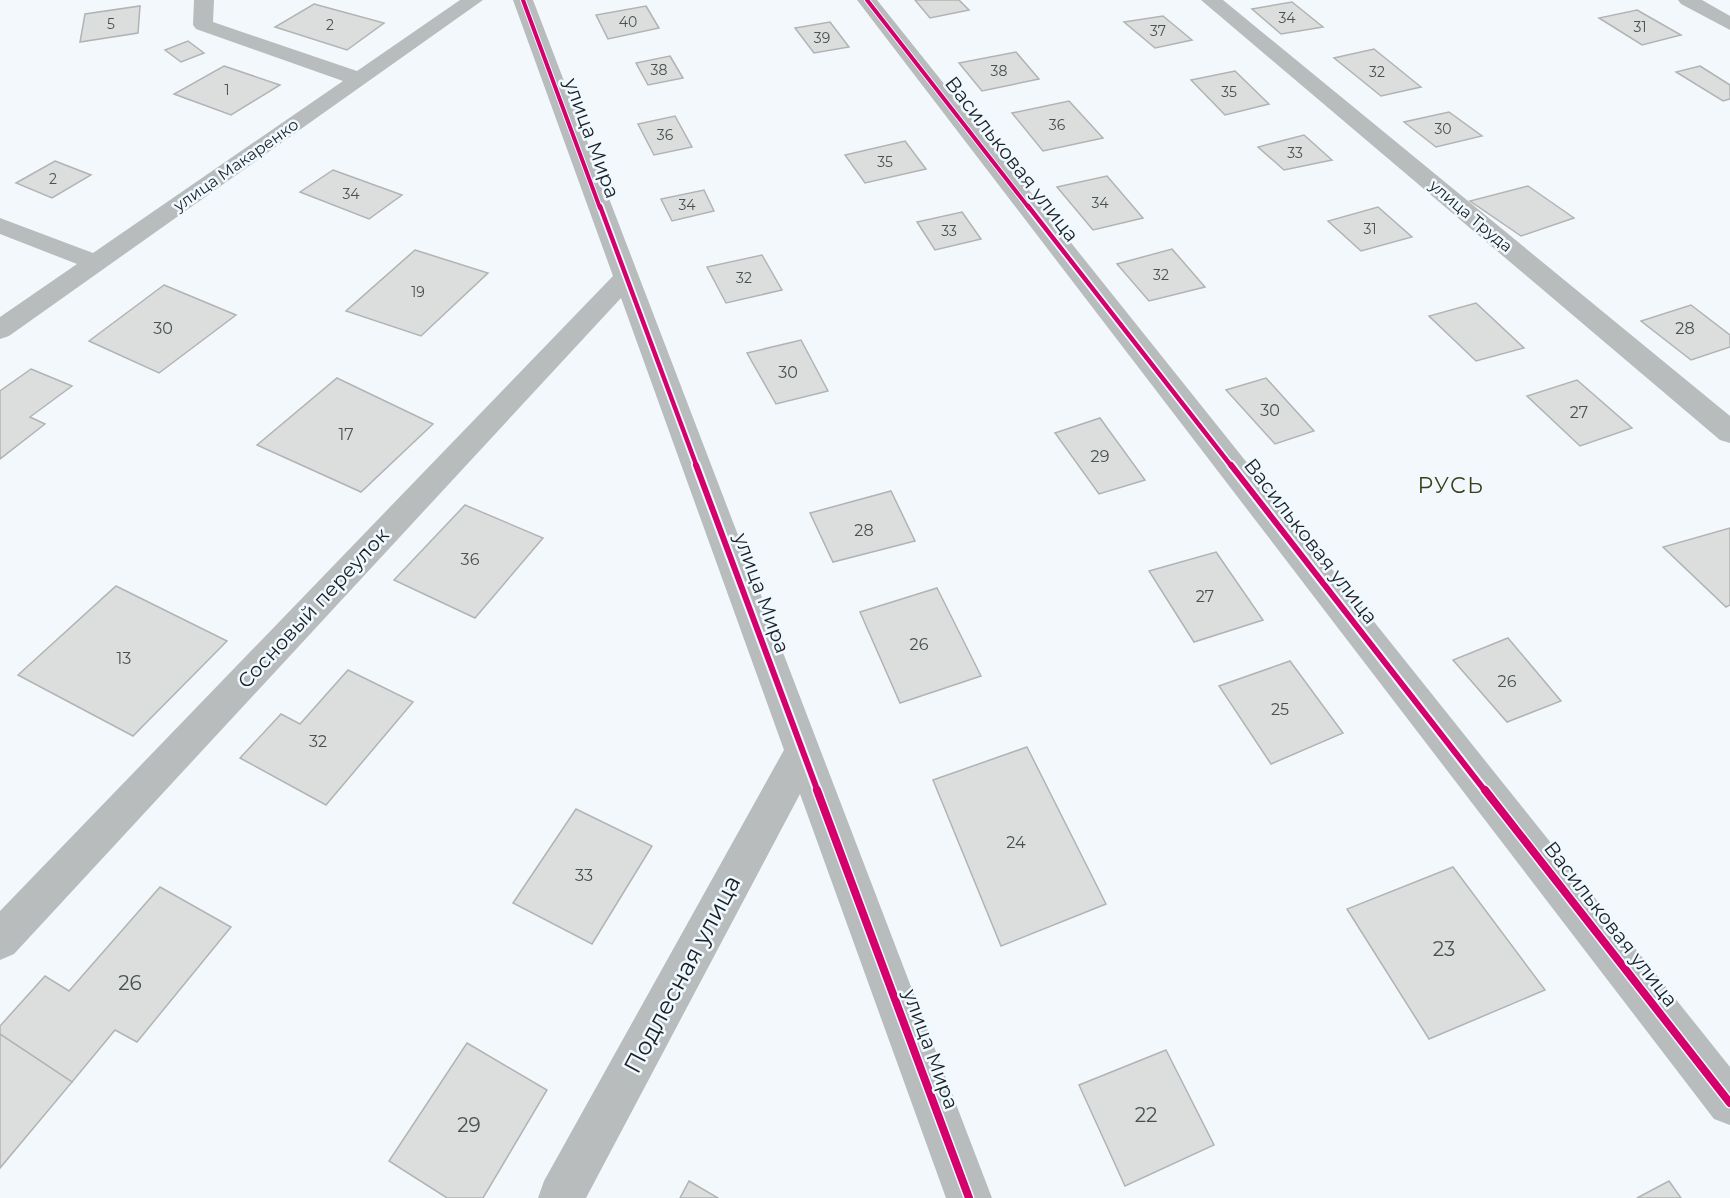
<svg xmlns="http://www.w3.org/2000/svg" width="1730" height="1198" viewBox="0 0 1730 1198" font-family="Montserrat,sans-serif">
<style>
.building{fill:#dbdedc;stroke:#b2b4b3;stroke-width:1.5}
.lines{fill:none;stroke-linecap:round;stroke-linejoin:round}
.minor{fill:#b9bcbd;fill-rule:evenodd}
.cycleway-far3-casing{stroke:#eff9ff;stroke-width:6}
.cycleway-far2-casing{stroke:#eff9ff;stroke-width:8}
.cycleway-far1-casing{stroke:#eff9ff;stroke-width:10}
.cycleway-casing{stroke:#eff9ff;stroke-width:11}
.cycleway-far3{stroke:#d6006c;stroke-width:4}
.cycleway-far2{stroke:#d6006c;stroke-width:4.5}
.cycleway-far1{stroke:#d6006c;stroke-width:6}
.cycleway{stroke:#d6006c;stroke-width:8}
.labels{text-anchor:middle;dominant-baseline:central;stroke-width:5;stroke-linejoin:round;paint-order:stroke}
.far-number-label{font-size:14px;fill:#4a5051}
.far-street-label{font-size:16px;fill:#1a2023;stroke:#eff9ff}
.number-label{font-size:16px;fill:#4a5051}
.street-label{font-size:20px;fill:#1a2023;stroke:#eff9ff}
.near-number-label{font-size:20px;fill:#4a5051}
.quarter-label{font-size:22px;letter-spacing:1.5px;fill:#3f3c12;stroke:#eff9ff}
.near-street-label{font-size:24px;fill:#1a2023;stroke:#eff9ff}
</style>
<rect width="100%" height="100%" fill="#f2f8fc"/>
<g class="building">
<polygon points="915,0 959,0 969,10 930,18"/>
<polygon points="1292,2 1323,27 1281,34 1252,9"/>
<polygon points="314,4 384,23 347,50 275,27"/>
<polygon points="140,6 138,33 80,42 85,14"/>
<polygon points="646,6 659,28 608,39 596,15"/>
<polygon points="1637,10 1681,35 1642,45 1599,18"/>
<polygon points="1163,16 1192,40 1155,48 1124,22"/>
<polygon points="830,22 849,47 814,53 795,28"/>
<polygon points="188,41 204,53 181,62 165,50"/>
<polygon points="1374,49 1421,87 1381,96 1334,58"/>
<polygon points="1016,52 1039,79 982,91 959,63"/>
<polygon points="670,56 683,78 648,85 636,63"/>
<polygon points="224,66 280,85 231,115 174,94"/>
<polygon points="1700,66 1730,85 1730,99 1723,101 1676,72"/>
<polygon points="1235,71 1269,104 1225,115 1191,80"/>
<polygon points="1069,101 1103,138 1043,151 1012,113"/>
<polygon points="1449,112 1482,136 1436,147 1404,122"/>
<polygon points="675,116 692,147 654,155 638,124"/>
<polygon points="1304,135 1332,160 1284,170 1258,147"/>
<polygon points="905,141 926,169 865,183 845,155"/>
<polygon points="55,161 91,175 52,198 16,183"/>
<polygon points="333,170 402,195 369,219 300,192"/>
<polygon points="1107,176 1143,218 1093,230 1057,187"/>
<polygon points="1528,186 1574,218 1521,236 1470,201"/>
<polygon points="704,190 714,211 672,221 661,199"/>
<polygon points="1378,207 1412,237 1361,251 1328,221"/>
<polygon points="962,212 981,239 935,250 917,222"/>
<polygon points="1172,249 1205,287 1149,301 1117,264"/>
<polygon points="415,250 488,273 421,336 346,311"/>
<polygon points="762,255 782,290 726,303 707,267"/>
<polygon points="164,285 236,315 159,373 89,341"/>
<polygon points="1476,303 1524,348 1476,361 1429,316"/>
<polygon points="1691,305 1730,335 1730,347 1691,360 1641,321"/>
<polygon points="801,340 828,391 776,404 747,353"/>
<polygon points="31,369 72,386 30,417 45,424 0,459 0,391"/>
<polygon points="337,378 433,424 361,492 257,445"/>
<polygon points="1266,378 1314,431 1275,444 1226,390"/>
<polygon points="1577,380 1632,428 1580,446 1527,396"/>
<polygon points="1100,418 1145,480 1099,494 1055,433"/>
<polygon points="891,491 915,541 833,562 810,513"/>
<polygon points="465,505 543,538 475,618 394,580"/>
<polygon points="1730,528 1730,605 1726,607 1663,547"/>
<polygon points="1216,552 1263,620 1194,642 1149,571"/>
<polygon points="116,586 227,641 133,736 18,675"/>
<polygon points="937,588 981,676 900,703 860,612"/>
<polygon points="1508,638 1561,701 1507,722 1453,660"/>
<polygon points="1290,661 1343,733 1271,764 1219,686"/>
<polygon points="348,670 413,702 326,805 240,758 281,714 300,724"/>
<polygon points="1027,747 1106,904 1001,946 933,780"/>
<polygon points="576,809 652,846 592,944 513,903"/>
<polygon points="1453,867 1545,990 1429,1039 1347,909"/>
<polygon points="160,887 231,927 137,1042 115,1030 72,1082 0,1034 0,1026 45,976 69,991"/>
<polygon points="0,1034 72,1082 0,1168"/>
<polygon points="467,1043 547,1090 483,1198 447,1198 389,1161"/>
<polygon points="1166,1050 1214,1145 1125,1186 1079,1085"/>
<polygon points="689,1181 718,1198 680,1198"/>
<polygon points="1669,1181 1681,1198 1637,1198"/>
</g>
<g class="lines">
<g class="minor">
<polygon points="194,0 214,0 213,22 357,71 460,0 483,0 9,336 0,339 0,317 77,264 0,234 0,218 93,253 343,81 196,29 193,25"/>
<polygon points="513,0 533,0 992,1198 946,1198 800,794 586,1198 538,1198 544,1181 784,750 621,298 14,954 0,960 0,911 613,276"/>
<polygon points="857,0 877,0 1730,1067 1730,1125 1714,1119"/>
<polygon points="1201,0 1223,0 1730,416 1730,443 1720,440"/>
<polygon points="1678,0 1702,0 1730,16 1730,30 1681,4"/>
</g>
<defs>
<g id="cycleway-far3">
<polyline points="523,0 600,208"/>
<polyline points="867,0 1029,208"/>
</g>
<g id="cycleway-far2">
<polyline points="600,206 697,467"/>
<polyline points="1028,206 1232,467"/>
</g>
<g id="cycleway-far1">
<polyline points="696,465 818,792"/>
<polyline points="1231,465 1486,792"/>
</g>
<g id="cycleway">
<polyline points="817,790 969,1198"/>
<polyline points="1485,790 1730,1103"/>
</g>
</defs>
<use href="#cycleway-far3" class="cycleway-far3-casing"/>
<use href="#cycleway-far2" class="cycleway-far2-casing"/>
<use href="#cycleway-far1" class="cycleway-far1-casing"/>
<use href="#cycleway" class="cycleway-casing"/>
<use href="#cycleway-far3" class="cycleway-far3"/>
<use href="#cycleway-far2" class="cycleway-far2"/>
<use href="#cycleway-far1" class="cycleway-far1"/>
<use href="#cycleway" class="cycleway"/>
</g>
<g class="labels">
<g class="far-number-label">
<text x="1287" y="18">34</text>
<text x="628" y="22">40</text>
<text x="111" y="24">5</text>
<text x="330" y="25">2</text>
<text x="1640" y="27">31</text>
<text x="1158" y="31">37</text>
<text x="822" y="38">39</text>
<text x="659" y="70">38</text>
<text x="999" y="71">38</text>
<text x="1377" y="72">32</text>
<text x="227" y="90">1</text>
<text x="1229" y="92">35</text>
<text x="1057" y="125">36</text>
<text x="1443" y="129">30</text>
<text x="665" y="135">36</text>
<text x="1295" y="153">33</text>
<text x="885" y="162">35</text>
<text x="53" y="179">2</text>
<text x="351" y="194">34</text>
<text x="1100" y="203">34</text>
<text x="687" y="205">34</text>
<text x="1370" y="229">31</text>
<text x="949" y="231">33</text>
<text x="1161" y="275">32</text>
<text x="744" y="278">32</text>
<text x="418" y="292">19</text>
</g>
<g class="far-street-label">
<text transform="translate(236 165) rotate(-35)">улица Макаренко</text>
<text transform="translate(1471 216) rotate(40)">улица Труда</text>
</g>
<g class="number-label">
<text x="163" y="328">30</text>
<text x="1685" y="328">28</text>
<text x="788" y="372">30</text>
<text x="1270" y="410">30</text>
<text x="1579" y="412">27</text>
<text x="346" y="434">17</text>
<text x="1100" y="456">29</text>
<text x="864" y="530">28</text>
<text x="470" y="559">36</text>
<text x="1205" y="596">27</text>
<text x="919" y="644">26</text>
<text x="124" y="658">13</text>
<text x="1507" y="681">26</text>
<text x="1280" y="709">25</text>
<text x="318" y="741">32</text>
<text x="1016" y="842">24</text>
<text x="584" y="875">33</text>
</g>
<g class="street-label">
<text transform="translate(592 138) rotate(70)">улица Мира</text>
<text transform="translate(1012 159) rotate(52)">Васильковая улица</text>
<text transform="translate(1311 541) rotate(52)">Васильковая улица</text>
<text transform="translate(762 593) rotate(70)">улица Мира</text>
<text transform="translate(313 608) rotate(-47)">Сосновый переулок</text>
<text transform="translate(1611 924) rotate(52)">Васильковая улица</text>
<text transform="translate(931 1049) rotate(70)">улица Мира</text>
</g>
<g class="near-number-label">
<text x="1444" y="949">23</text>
<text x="130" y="983">26</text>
<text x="1146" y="1115">22</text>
<text x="469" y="1125">29</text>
</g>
<g class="quarter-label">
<text x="1451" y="485">РУСЬ</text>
</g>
<g class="near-street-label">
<text transform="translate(682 974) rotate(-62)">Подлесная улица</text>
</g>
</g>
</svg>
